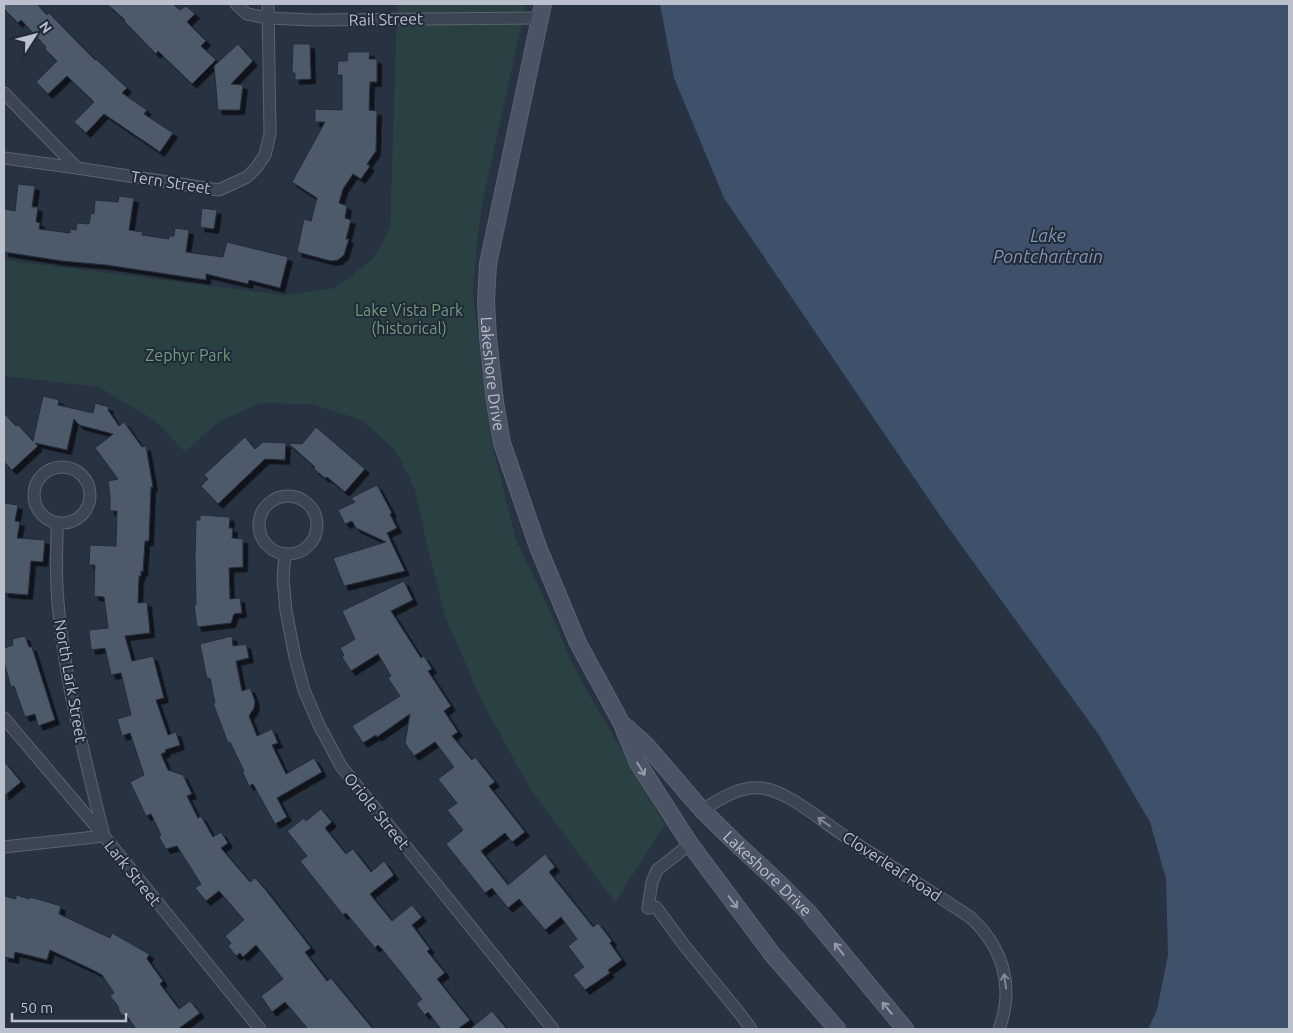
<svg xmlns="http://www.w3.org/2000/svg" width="1293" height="1033" viewBox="0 0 1293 1033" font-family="Ubuntu,sans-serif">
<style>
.green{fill:#2a4043}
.water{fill:#3f506b}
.building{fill:#4e5a6b;stroke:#232c3a;filter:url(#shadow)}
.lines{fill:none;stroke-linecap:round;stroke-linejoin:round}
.street-casing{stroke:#5b636f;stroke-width:13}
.secondary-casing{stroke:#5b636f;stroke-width:18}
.street{stroke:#3c4552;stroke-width:11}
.secondary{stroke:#4b5465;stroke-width:16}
.oneway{stroke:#939aa8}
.oneway2{stroke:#818995}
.labels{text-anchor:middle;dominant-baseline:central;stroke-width:4;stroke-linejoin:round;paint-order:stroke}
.street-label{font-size:16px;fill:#bac0cc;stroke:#212a38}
.park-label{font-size:16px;fill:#729c7c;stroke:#212a38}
.water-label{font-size:18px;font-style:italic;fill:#8296b2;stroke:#212a38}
</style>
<defs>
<filter id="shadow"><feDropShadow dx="4.5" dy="4.5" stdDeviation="0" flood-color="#0009"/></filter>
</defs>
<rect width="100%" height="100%" fill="#283342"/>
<polygon class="green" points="397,4 526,4 483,200 477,240 473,292 478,337 492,444 516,540 545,600 570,658 582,682 665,825 615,902 529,787 480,697 446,618 428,549 415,489 396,451 362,420 312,404 260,403 218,422 185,452 157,422 99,387 4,376 4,260 285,295 335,288 372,260 390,228 394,108"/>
<polygon class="water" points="660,4 1289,4 1289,1029 1148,1029 1157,1010 1168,955 1166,879 1150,822 1099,735 945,523 724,198 674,78"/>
<g class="building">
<polygon points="4,4 37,4 47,15 49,13 95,60 96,59 127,88 122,93 147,110 144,114 173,133 160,152 104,114 86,133 74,122 94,102 67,76 48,94 36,82 57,61 45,49 46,47 21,20 18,23 4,9"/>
<polygon points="107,4 173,4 180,10 186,6 195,14 187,22 206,41 201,46 216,60 192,84 158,51 156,54 124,21 125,20"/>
<polygon points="238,44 253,61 231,84 243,85 240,110 218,110 214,66"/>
<polygon points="293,44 310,44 311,79 295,80 295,73 292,73"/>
<polygon points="348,52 370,52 369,59 377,59 377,82 370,82 369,110 377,111 376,151 367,164 370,166 361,179 353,174 343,189 339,203 347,206 345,218 351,220 346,239 349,239 344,255 338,260 331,261 297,252 304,219 311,221 317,198 292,182 325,122 315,122 315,109 342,110 342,75 337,75 338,61 347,61"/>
<polygon points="18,184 35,186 32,207 38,207 36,222 40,223 39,229 70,233 70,229 76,230 77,223 89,224 91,213 94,214 95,200 118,202 119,196 134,198 129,230 143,232 142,235 169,239 169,236 174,236 175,228 189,230 186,252 223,257 227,242 288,257 280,288 249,280 248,284 206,274 206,280 106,265 62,261 4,252 4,209 15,211"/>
<polygon points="202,208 217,210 214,229 200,227"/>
<polygon points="43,396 59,400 58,405 93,413 95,403 109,407 108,410 119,426 124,422 142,447 146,446 153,487 151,487 149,541 145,541 143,572 141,571 141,576 139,576 138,603 147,602 150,633 125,636 132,661 153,656 164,698 156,700 168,735 176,732 180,745 165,750 166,752 161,754 168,770 183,775 192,794 187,796 198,818 201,816 213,837 221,832 228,843 221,848 250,882 255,878 265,889 311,948 305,952 327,981 331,978 373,1029 308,1029 285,1002 272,1012 261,996 283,979 256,945 243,957 240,953 236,956 228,946 231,943 225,936 244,920 219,891 206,901 195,888 201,884 177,846 166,849 159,837 161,835 151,814 146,816 130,782 144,775 130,733 122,736 117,719 131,715 121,673 111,675 105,648 91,650 89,630 108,628 104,597 94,596 95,565 89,565 90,545 116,546 117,511 110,511 110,496 108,481 118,479 95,448 113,434 79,425 74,419 67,450 35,443 38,446 12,470 4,462 4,413 16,426 18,425 33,441"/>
<polygon points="316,427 365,469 345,492 327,477 325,478 314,469 315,467 288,443 302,444"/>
<polygon points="245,437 255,449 263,442 286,443 285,460 265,459 218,504 201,486 208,479 204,475"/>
<polygon points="377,485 392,513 390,514 397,528 387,533 405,571 344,586 333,558 386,542 356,528 352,521 345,524 338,510 355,502 351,498"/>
<polygon points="4,503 18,505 15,521 20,522 17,538 45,540 43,562 31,561 28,595 4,593"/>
<polygon points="200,515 230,517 229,528 233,528 232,538 243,539 243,567 229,568 230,599 240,598 242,613 234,614 231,623 197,627 194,605 196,605 195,558 196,520 200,520"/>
<polygon points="404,581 413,600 391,611 421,658 424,656 432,669 428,671 451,706 444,711 458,732 452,736 472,760 475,757 495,782 489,786 525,832 512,842 505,833 481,851 508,885 545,854 555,867 549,872 593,927 598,923 612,941 610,943 622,960 608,970 610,973 585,990 573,975 584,967 568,946 577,939 561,917 545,930 519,899 508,908 492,888 485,893 446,844 463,830 447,810 457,803 438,779 454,767 435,742 414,756 405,743 410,714 377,737 376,735 363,743 352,726 400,696 388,678 391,676 378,654 351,671 342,657 344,655 340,648 355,639 342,611"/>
<polygon points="25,636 29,647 32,647 55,720 38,726 35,714 25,717 14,686 11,687 4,662 4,648 13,645 12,639"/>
<polygon points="232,636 233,646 246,644 249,658 236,661 242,691 250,688 255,701 254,708 249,716 257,736 272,729 278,743 272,745 286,774 314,758 322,772 277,798 287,817 275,824 253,784 249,786 242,771 244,771 230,742 228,743 213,703 215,703 210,678 207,679 200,644"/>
<polygon points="4,761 21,782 4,796"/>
<polygon points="321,809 332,822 325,828 346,854 353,849 371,872 384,861 394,875 370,894 392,921 412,905 422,917 412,925 430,949 427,951 445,973 437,979 470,1020 458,1029 441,1029 428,1012 425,1015 416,1004 422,999 382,949 378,945 375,948 346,913 343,915 300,861 307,856 287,831 304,818 306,821"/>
<polygon points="16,895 30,899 30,897 61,906 59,914 110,938 112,933 149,954 147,959 163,981 160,984 179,1009 190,1001 200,1013 178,1029 136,1029 127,1016 122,1015 119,1011 118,1006 110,996 114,993 102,975 93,970 50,950 47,960 15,952 14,959 4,957 4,896 16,899"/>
<polygon points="492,1011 507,1029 470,1029"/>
</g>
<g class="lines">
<defs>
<g id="street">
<polyline points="236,4 247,14 268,18 312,20 540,18"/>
<polyline points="4,93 77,168"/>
<polyline points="4,158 77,168 219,190 247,177 256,168 265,155 270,134 268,4"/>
<circle cx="62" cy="495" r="28"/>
<circle cx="288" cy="525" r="29"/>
<polyline points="285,554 283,578 286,611 295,657 304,690 319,725 341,766 553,1029"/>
<polyline points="4,718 104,836 260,1029"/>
<path d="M702,810c18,-11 37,-24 59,-22 26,2 62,34 85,49 41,27 83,53 124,80 33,30 45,70 29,112"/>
<polyline points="690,844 657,870 652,882 648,908 656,907 684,945 741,1015 751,1029"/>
<path d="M4,847l100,-11c-20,-82 -42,-164 -47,-248 -1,-21 0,-43 0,-65"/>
</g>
<g id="secondary">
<path id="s1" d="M543,4l-55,260 -2,37 2,37 7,64 7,41 36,104 40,96 44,81 16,39 52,81 82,110 65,75"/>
<path id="s2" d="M626,727l21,19 55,64 37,36 38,35 31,31 97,117"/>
</g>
</defs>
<use href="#street" class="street-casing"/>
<use href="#secondary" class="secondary-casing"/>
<use href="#street" class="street"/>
<use href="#secondary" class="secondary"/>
</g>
<defs><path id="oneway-shaft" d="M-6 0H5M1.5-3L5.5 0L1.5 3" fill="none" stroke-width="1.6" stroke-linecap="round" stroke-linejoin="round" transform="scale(1.25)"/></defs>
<g class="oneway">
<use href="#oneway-shaft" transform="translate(641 769) rotate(59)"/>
<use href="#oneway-shaft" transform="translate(733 902) rotate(53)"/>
<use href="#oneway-shaft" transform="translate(839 949) rotate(-128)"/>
<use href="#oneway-shaft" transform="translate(887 1008) rotate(-130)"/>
</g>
<g class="oneway2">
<use href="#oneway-shaft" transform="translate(824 822) rotate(-145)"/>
<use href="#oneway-shaft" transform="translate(1005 981) rotate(-98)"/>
</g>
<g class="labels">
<g class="street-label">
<text transform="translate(386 19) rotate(-1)">Rail Street</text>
<text transform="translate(171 182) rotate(9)">Tern Street</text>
<text stroke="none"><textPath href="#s1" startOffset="376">Lakeshore Drive</textPath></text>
<text transform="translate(71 681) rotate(80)">North Lark Street</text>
<text transform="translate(377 811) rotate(51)">Oriole Street</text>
<text transform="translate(892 866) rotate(33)">Cloverleaf Road</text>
<text transform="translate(133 873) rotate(51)">Lark Street</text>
<text stroke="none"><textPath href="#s2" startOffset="204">Lakeshore Drive</textPath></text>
</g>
<g class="park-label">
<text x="409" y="310">Lake Vista Park<tspan x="409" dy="18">(historical)</tspan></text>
<text x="188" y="355">Zephyr Park</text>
</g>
<g class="water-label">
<text x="1048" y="235">Lake<tspan x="1048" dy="21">Pontchartrain</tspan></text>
</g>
</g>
<rect width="1293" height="1033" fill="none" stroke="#bac0cc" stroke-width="10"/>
<g transform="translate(35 35) rotate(54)" stroke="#212a38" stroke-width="4" paint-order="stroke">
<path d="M0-4L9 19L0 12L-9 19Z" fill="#bac0cc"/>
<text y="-8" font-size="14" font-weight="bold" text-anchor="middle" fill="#bac0cc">N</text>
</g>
<path d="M12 1013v8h114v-8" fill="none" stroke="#bac0cc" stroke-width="2.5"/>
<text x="20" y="1013" font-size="15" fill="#bac0cc" stroke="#212a38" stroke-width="4" paint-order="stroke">50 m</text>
</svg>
